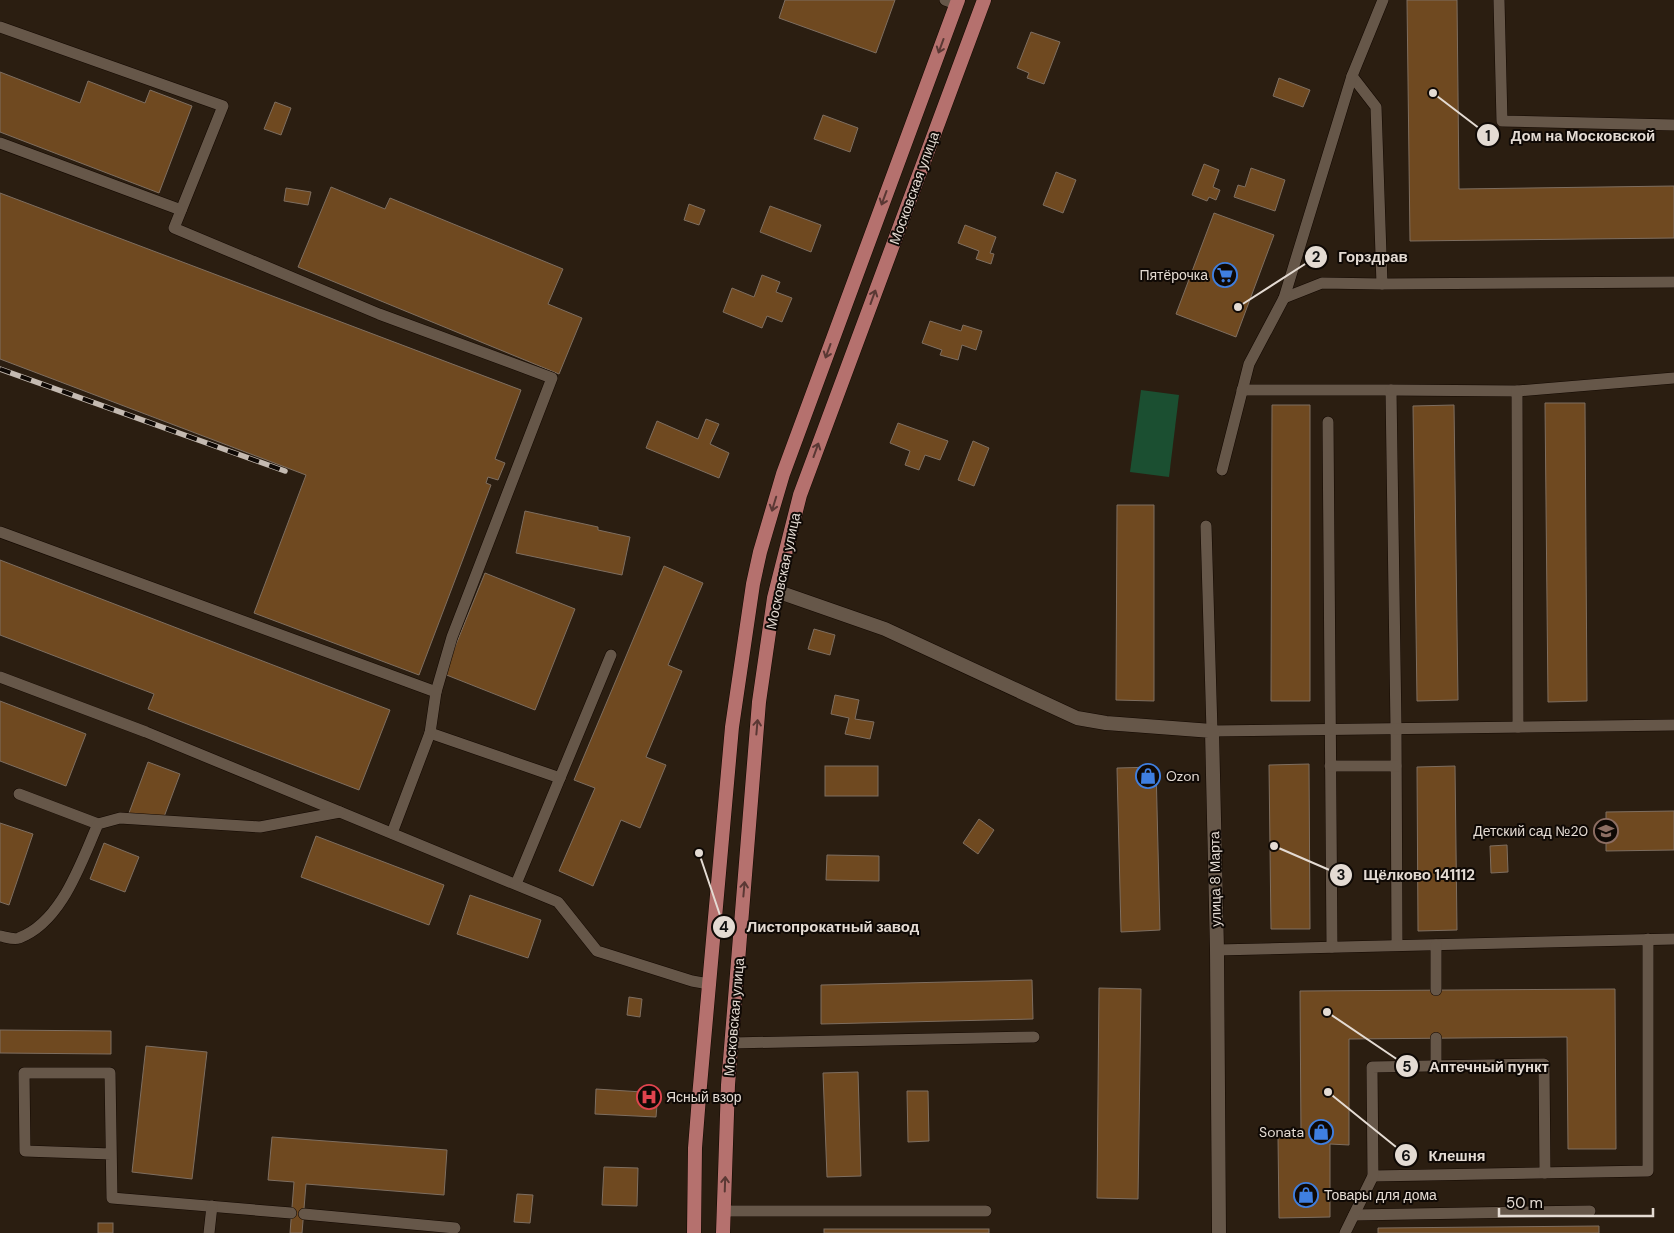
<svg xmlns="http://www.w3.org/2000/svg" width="1674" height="1233" viewBox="0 0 1674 1233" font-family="'DM Sans',sans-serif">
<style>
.green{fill:#1b4f31}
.building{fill:#6f4920;stroke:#7e6e60}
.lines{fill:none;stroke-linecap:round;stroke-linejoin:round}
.service-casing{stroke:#130801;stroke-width:12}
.minor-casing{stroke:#130801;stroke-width:15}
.primary-casing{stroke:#130801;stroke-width:15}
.service{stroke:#665749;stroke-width:11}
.minor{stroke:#665749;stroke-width:14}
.primary{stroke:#b5716e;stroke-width:14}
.rail-casing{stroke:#c4bab1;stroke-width:5.5}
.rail{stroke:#0f0905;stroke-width:4;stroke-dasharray:11;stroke-linecap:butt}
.oneway{stroke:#5a3834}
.labels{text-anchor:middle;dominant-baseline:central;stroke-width:4;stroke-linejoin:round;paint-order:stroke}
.street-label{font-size:14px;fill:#e4dbd3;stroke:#0f0905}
.poi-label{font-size:14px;fill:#e4dbd3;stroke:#0f0905;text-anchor:end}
.leader{fill:none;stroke:#e4dbd3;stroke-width:2}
.callout-dot{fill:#e4dbd3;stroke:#0f0905;stroke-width:2}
.mark-label{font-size:15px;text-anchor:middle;font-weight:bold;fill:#111}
.callout-label{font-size:15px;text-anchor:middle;font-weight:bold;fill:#e4dbd3;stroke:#0f0905;stroke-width:4;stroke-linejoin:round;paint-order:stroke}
</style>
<rect width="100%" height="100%" fill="#2b1e11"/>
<polygon class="green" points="1141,390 1179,395 1169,477 1130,472"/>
<g class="building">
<polygon points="785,0 895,0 876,53 779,18"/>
<polygon points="1407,0 1457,0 1459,189 1674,186 1674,238 1410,241"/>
<polygon points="1031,32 1060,42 1044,84 1027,78 1029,73 1017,68"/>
<polygon points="0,72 80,103 88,81 145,103 150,90 192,106 159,193 0,132"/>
<polygon points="1279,78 1310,90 1303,107 1273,96"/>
<polygon points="275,102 291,108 281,135 264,129"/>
<polygon points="823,115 858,128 850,152 814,139"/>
<polygon points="1204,164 1219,170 1213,187 1220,190 1216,200 1209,197 1207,201 1192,195"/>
<polygon points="1251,168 1285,180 1275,211 1234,197 1238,185 1245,187"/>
<polygon points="1056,172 1076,180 1063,213 1043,205"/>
<polygon points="331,187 385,209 390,198 563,269 548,304 582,318 559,374 298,267"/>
<polygon points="286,188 311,192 308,205 284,201"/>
<polygon points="0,193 521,390 495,459 505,463 498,480 488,477 486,483 491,485 419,675 254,613 306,475 0,359"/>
<polygon points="689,204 705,210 699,225 684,220"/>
<polygon points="770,206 821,225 811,252 760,232"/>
<polygon points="1214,213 1274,235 1236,337 1176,314"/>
<polygon points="965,225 996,237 990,253 994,254 991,264 976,259 979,251 958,243"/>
<polygon points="762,275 780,282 776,292 792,298 782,322 767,316 762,328 723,312 732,288 754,297"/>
<polygon points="930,321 961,331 963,325 982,331 976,350 962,345 958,360 940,355 942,350 922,343"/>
<polygon points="1545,403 1585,403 1587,701 1548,702"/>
<polygon points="1272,405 1310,405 1310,701 1271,701"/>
<polygon points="1454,405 1458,700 1417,701 1413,406"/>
<polygon points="706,419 719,424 710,444 729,453 719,478 646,448 657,421 698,439"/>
<polygon points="898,423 948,441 940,460 925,455 919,470 905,465 910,451 890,443"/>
<polygon points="973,441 989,448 974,486 958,480"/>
<polygon points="1117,505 1154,505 1154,701 1116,700"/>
<polygon points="525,511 598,527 598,530 630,537 622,575 516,553"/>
<polygon points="0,560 390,710 359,790 148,709 154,694 0,635"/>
<polygon points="664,566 703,583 668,665 682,671 646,757 666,765 640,828 621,820 593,886 559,871 595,788 574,780"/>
<polygon points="485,573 575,609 535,710 444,674"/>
<polygon points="814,629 835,635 830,655 808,649"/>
<polygon points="835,695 859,700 855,719 874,722 870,739 845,734 849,718 831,714"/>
<polygon points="0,701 86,734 66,786 0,761"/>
<polygon points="148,762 180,774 161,825 129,813"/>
<polygon points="1309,764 1310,929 1271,929 1269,765"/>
<rect x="825" y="766" width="53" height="30"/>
<polygon points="1455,766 1457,930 1418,931 1417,767"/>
<polygon points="1156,767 1160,930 1121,932 1117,768"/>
<polygon points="1674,811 1674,850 1606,851 1606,812"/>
<polygon points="979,819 994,830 978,854 963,843"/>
<polygon points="0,823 33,834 9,905 0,902"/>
<polygon points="316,836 444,885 429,925 301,877"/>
<polygon points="104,843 139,857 125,892 90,879"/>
<polygon points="1507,845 1508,872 1491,873 1490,846"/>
<polygon points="827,855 879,856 879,881 826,880"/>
<polygon points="470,895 541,920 528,958 457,934"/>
<polygon points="1032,980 1033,1019 821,1024 821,985"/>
<polygon points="1099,988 1141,989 1138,1199 1097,1198"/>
<polygon points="1615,989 1616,1149 1568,1149 1567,1037 1349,1039 1349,1145 1330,1144 1330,1217 1279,1218 1278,1137 1301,1137 1300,991"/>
<polygon points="629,997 642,999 640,1017 627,1015"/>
<polygon points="0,1030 111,1031 111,1054 0,1053"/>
<polygon points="146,1046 207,1052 192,1179 132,1172"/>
<polygon points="858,1072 861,1176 827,1177 823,1073"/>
<polygon points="596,1089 658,1093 656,1117 595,1114"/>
<polygon points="907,1091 928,1091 929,1141 908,1142"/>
<polygon points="272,1137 447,1150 444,1195 306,1184 302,1233 290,1233 294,1182 268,1180"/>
<polygon points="604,1167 638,1168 637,1206 602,1205"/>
<polygon points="517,1194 533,1195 530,1223 514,1222"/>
<rect x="98" y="1223" width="15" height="10"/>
<polygon points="1599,1226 1599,1233 1378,1233 1378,1228"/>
<rect x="824" y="1229" width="165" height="4"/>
</g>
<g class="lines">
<defs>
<g id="service">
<polyline points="945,0 956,4"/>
<polyline points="1499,0 1502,121 1674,125"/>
<polyline points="0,27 223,106 174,228 379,314 552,378 452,637 436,692"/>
<polyline points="1352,76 1376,107 1382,284"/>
<polyline points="0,143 181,210"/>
<polyline points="1284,298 1322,283 1382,284 1674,282"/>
<polyline points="1242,390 1391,390 1396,728 1397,945"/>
<polyline points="1391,390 1517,391 1674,378"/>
<polyline points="1517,391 1518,727"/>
<polyline points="1328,422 1332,947"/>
<polyline points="1222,470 1249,364 1284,298 1352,76 1383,0"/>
<polyline points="1206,526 1212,731 1674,725"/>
<polyline points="0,532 436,692 430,733 560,778"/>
<polyline points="0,677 146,732 558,902 597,951 692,981 709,984"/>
<polyline points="1330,766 1396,766"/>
<polyline points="19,794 98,824"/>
<polyline points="392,833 430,733"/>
<polyline points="516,884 611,655"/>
<path d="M0,936c6,1 14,4 19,2 43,-16 62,-76 79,-114l22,-6 140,9 80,-15"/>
<polyline points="1217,950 1674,939"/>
<polyline points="1436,990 1436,945"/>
<polyline points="732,1043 1034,1037"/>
<polyline points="1436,1066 1436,1038"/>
<polyline points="111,1154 25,1151 24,1073 110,1073 112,1198 291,1213"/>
<polyline points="1373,1176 1648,1171 1648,939"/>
<polyline points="724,1211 986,1211"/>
<polyline points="304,1214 455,1228"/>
<polyline points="1354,1215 1590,1211"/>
<polyline points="209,1233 212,1206"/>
<polyline points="1345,1233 1373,1176 1372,1067 1544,1064 1545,1173"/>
</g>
<polyline id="minor" points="776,591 885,629 1077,718 1106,723 1212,731 1217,950 1219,1233"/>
<g id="primary">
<polyline points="694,1233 695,1148 699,1097 732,727 753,584 760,552 783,474 958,0"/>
<polyline points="723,1233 728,1085 759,702 774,598 800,495 984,0"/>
</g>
</defs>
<use href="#service" class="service-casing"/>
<use href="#minor" class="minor-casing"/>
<use href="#primary" class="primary-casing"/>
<use href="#service" class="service"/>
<use href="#minor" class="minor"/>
<use href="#primary" class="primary"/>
<defs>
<polyline id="rail" points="0,369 285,471"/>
</defs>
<use href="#rail" class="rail-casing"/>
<use href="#rail" class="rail"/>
</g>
<defs><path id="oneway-shaft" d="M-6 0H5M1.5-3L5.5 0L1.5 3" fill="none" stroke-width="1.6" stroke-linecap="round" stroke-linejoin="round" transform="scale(1.25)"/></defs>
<g class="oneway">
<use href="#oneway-shaft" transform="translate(941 46) rotate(110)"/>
<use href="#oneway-shaft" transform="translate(884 198) rotate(110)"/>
<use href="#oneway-shaft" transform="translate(873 297) rotate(-70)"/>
<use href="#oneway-shaft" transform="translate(828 351) rotate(110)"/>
<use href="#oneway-shaft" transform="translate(816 450) rotate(-70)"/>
<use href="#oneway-shaft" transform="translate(774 504) rotate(107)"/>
<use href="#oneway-shaft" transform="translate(757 727) rotate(-85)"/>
<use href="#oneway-shaft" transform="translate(744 889) rotate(-85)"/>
<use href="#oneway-shaft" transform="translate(725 1184) rotate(-88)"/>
</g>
<defs>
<symbol id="supermarket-ring" viewBox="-11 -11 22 22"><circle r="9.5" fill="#0f0905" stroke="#3f7fe0" stroke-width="1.5"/><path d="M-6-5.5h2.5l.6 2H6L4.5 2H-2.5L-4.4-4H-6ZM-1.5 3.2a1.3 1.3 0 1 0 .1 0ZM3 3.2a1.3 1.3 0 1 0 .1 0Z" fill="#3f7fe0"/></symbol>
<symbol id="shop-ring" viewBox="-11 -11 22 22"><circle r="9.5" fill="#0f0905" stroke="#3f7fe0" stroke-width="1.5"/><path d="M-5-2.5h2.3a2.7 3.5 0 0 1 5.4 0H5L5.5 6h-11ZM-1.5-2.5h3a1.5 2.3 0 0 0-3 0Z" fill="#3f7fe0"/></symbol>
<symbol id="school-ring" viewBox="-11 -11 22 22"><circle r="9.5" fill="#0f0905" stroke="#8d6e63" stroke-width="1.5"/><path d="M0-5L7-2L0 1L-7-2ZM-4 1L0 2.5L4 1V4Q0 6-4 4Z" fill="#8d6e63"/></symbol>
<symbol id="hospital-ring" viewBox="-11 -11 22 22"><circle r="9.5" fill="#0f0905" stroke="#e0444e" stroke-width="1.5"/><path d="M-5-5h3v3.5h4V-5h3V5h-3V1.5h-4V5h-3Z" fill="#e0444e"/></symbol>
</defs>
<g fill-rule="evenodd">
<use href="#supermarket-ring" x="1211" y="261" width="28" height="28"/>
<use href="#shop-ring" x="1134" y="762" width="28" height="28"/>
<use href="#school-ring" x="1592" y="817" width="28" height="28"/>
<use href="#hospital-ring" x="635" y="1083" width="28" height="28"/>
<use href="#shop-ring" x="1307" y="1118" width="28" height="28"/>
<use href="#shop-ring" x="1292" y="1181" width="28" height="28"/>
</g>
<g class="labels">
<g class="street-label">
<text transform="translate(914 188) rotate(-70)">Московская улица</text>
<text transform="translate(783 571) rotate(-78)">Московская улица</text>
<text transform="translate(1215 879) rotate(-91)">улица 8 Марта</text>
<text transform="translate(734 1017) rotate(-85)">Московская улица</text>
</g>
<g class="poi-label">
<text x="1208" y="275">Пятёрочка</text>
<text x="1166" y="776" text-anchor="start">Ozon</text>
<text x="1588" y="831">Детский сад №20</text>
<text x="666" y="1097" text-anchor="start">Ясный взор</text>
<text x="1304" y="1132">Sonata</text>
<text x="1324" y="1195" text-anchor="start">Товары для дома</text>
</g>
</g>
<path class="leader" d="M1433 93L1488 135M1238 307L1316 257M1274 846L1341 875M699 853L724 927M1327 1012L1407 1066M1328 1092L1406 1155"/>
<g class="callout-dot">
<circle cx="1433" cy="93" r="5"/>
<circle cx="1238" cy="307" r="5"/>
<circle cx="1274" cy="846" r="5"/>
<circle cx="699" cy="853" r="5"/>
<circle cx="1327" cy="1012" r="5"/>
<circle cx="1328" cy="1092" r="5"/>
<circle cx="1488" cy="135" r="12"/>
<circle cx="1316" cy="257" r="12"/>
<circle cx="1341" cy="875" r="12"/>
<circle cx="724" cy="927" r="12"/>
<circle cx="1407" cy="1066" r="12"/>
<circle cx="1406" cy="1155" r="12"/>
</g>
<g class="mark-label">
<text x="1488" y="141">1</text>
<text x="1316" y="262">2</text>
<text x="1341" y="880">3</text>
<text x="724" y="932">4</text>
<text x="1407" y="1072">5</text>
<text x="1406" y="1161">6</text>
</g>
<g class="callout-label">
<text x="1583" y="141">Дом на Московской</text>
<text x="1373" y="262">Горздрав</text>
<text x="1419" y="880">Щёлково 141112</text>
<text x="833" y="932">Листопрокатный завод</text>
<text x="1489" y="1072">Аптечный пункт</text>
<text x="1457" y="1161">Клешня</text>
</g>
<path d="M1499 1208v8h154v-8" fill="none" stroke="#e4dbd3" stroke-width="2.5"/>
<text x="1506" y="1208" font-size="15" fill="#e4dbd3" stroke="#0f0905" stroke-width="4" paint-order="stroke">50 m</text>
</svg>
